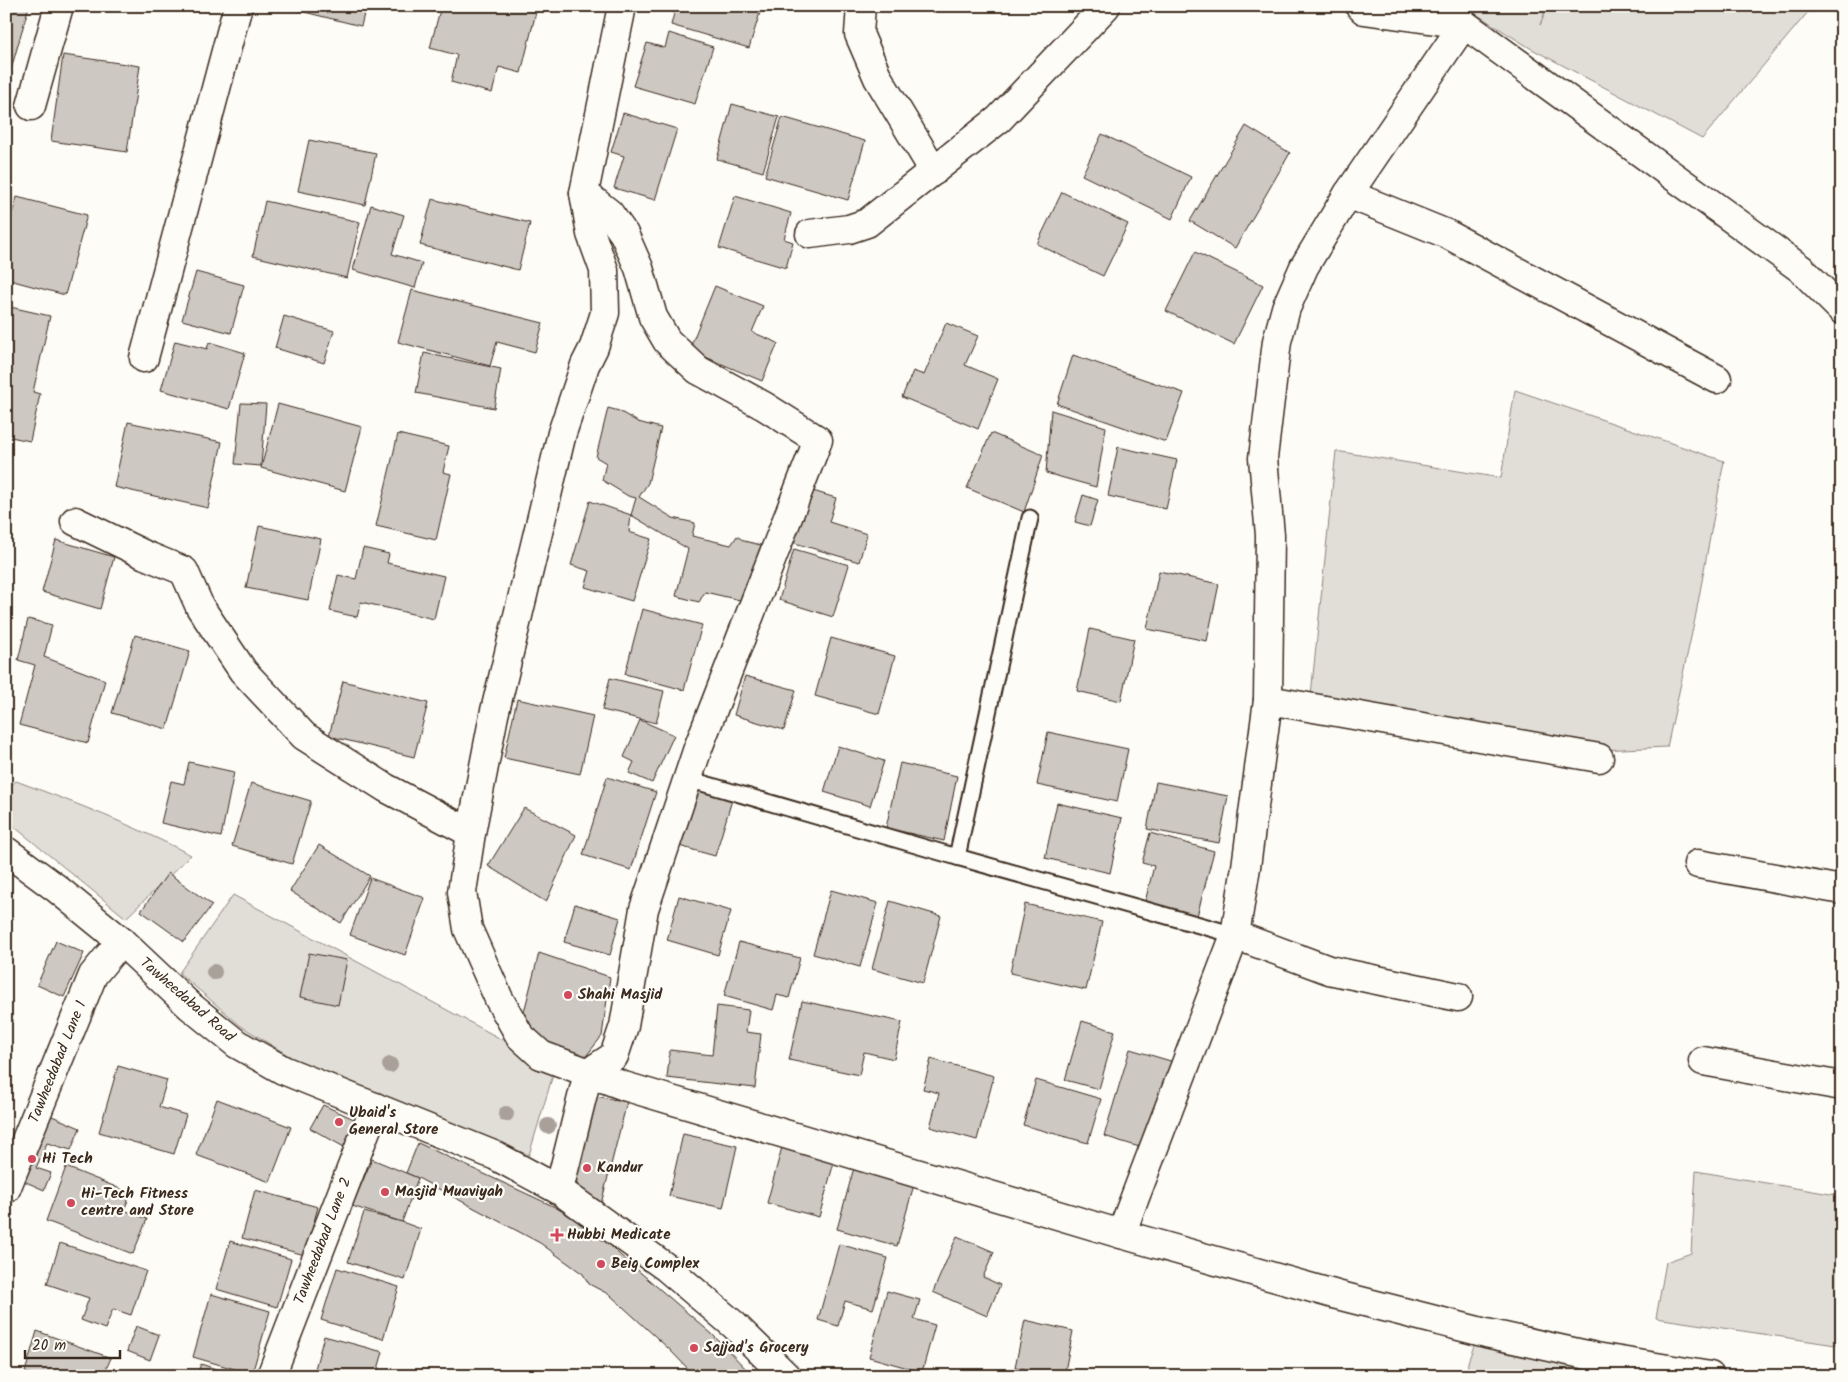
<svg xmlns="http://www.w3.org/2000/svg" width="1848" height="1382" viewBox="0 0 1848 1382" font-family="Kalam,sans-serif">
<style>
.green{fill:#e1ded7;stroke:#8e847a}
.building{fill:#cdc8c2;stroke:#3b2a1e}
.lines{fill:none;stroke-linecap:round;stroke-linejoin:round}
.lane-casing{stroke:#3b2a1e;stroke-width:19}
.street-casing{stroke:#3b2a1e;stroke-width:31}
.secondary-casing{stroke:#3b2a1e;stroke-width:31}
.lane{stroke:#fdfcf7;stroke-width:15}
.street{stroke:#fdfcf7;stroke-width:28}
.secondary{stroke:#fdfcf7;stroke-width:28}
.tree{fill:#a9a199}
.poi-dot{fill:#d1495b;stroke:#fdfcf7;stroke-width:2}
.labels{text-anchor:middle;dominant-baseline:central;stroke-width:4.5;stroke-linejoin:round;paint-order:stroke}
.poi-label{font-size:15px;font-weight:bold;fill:#3b2a1e;stroke:#fdfcf7;text-anchor:start}
.street-label{font-size:15px;fill:#3b2a1e;stroke:#fdfcf7}
</style>
<rect width="100%" height="100%" fill="#fdfcf7"/>
<filter id="ink" filterUnits="userSpaceOnUse"><feTurbulence type="fractalNoise" baseFrequency=".02" numOctaves="2"/><feDisplacementMap in="SourceGraphic" scale="10" xChannelSelector="R" yChannelSelector="G"/><feConvolveMatrix kernelMatrix="1 2 1 2 8 2 1 2 1" color-interpolation-filters="sRGB"/></filter>
<g filter="url(#ink)">
<g class="green">
<polygon points="1463,6 1547,6 1540,25 1548,6 1813,6 1702,139 1530,48"/>
<polygon points="1515,390 1724,461 1695,619 1667,747 1600,750 1311,695 1336,451 1501,478"/>
<path d="M16,781c60,22 119,45 175,74l-65,63 -120,-98v-30z"/>
<polygon points="233,895 555,1068 529,1155 308,1068 241,1026 179,973"/>
<polygon points="1696,1171 1842,1196 1842,1346 1656,1318 1666,1262 1691,1253"/>
<polygon points="1476,1340 1581,1362 1576,1376 1467,1376 1468,1362"/>
</g>
<g class="building">
<polygon points="6,6 29,6 10,73 6,72"/>
<polygon points="141,6 163,6 161,11"/>
<polygon points="280,6 366,6 361,26"/>
<polygon points="441,6 513,6 536,12 521,73 499,67 492,93 451,82 457,55 430,48"/>
<polygon points="676,6 762,6 749,48 671,25"/>
<polygon points="669,33 713,47 695,104 633,86 647,43 665,48"/>
<polygon points="63,55 140,66 127,152 51,141"/>
<polygon points="732,104 779,117 763,172 717,159"/>
<polygon points="623,113 677,129 655,200 614,188 624,156 611,152"/>
<polygon points="782,117 865,141 848,200 765,176"/>
<polygon points="1246,126 1290,153 1235,248 1190,221"/>
<polygon points="1102,134 1191,177 1172,219 1082,175"/>
<polygon points="309,140 376,153 365,205 298,191"/>
<polygon points="1062,192 1128,224 1103,276 1037,244"/>
<polygon points="735,196 791,213 784,239 793,242 786,268 719,248"/>
<polygon points="17,197 87,215 65,295 6,279 6,234"/>
<polygon points="432,199 530,223 518,270 420,245"/>
<polygon points="265,201 360,222 347,278 253,256"/>
<polygon points="371,205 404,215 392,254 422,263 415,288 353,270"/>
<polygon points="1195,252 1263,285 1234,344 1166,311"/>
<polygon points="196,272 244,285 231,333 182,320"/>
<polygon points="715,286 763,306 752,332 778,343 762,381 689,350"/>
<polygon points="412,290 543,323 535,352 497,342 490,366 398,342"/>
<polygon points="6,306 50,316 33,392 40,394 30,441 6,436"/>
<polygon points="284,316 334,331 324,363 275,348"/>
<polygon points="946,323 978,336 965,365 998,379 978,429 902,397 913,371 924,375"/>
<polygon points="175,341 207,349 209,342 245,353 229,409 161,390"/>
<polygon points="424,353 501,369 494,408 416,393"/>
<polygon points="1073,355 1184,393 1166,442 1057,404"/>
<polygon points="241,403 266,404 261,466 235,464"/>
<polygon points="278,404 362,427 345,491 261,468"/>
<polygon points="608,408 619,411 638,422 661,428 648,483 639,497 673,518 695,523 692,536 731,545 737,536 744,541 765,546 744,601 705,592 699,602 676,596 688,549 631,515 636,498 628,496 602,480 606,463 596,457"/>
<polygon points="1051,410 1106,427 1096,487 1046,473"/>
<polygon points="128,422 222,442 208,508 114,487"/>
<polygon points="991,433 1043,455 1024,512 967,488"/>
<polygon points="398,434 449,446 443,472 451,474 436,540 376,526"/>
<polygon points="1118,447 1177,460 1166,509 1108,496"/>
<polygon points="803,488 836,498 829,522 867,534 859,562 788,541"/>
<polygon points="1083,495 1098,500 1090,526 1075,522"/>
<polygon points="590,501 631,515 629,532 651,539 632,601 585,587 590,571 571,565"/>
<polygon points="259,526 321,539 308,600 246,588"/>
<polygon points="56,540 114,557 100,609 42,592"/>
<polygon points="363,548 389,554 387,563 444,576 434,619 361,602 357,617 330,611 338,575 356,579"/>
<polygon points="794,549 849,565 833,617 779,600"/>
<polygon points="1159,571 1219,584 1207,641 1147,629"/>
<polygon points="642,609 702,625 684,690 625,674"/>
<polygon points="28,619 52,625 44,657 105,680 88,743 19,725 35,665 18,660"/>
<polygon points="1090,629 1134,639 1121,701 1077,691"/>
<polygon points="135,635 190,651 167,729 112,713"/>
<polygon points="831,638 895,656 879,714 815,696"/>
<polygon points="745,676 796,690 784,730 734,715"/>
<polygon points="610,678 664,691 656,723 602,710"/>
<polygon points="343,681 428,703 414,757 329,736"/>
<polygon points="517,699 593,716 580,774 504,758"/>
<polygon points="640,720 674,735 652,783 629,773 634,762 624,757"/>
<polygon points="1048,732 1128,749 1117,802 1037,785"/>
<polygon points="838,746 884,761 870,806 824,792"/>
<polygon points="189,762 234,772 221,837 161,823 171,781 184,784"/>
<polygon points="900,763 957,776 944,841 886,828"/>
<polygon points="607,777 656,792 631,870 583,855"/>
<polygon points="1156,782 1228,796 1219,843 1147,829"/>
<polygon points="251,783 311,801 292,864 232,846"/>
<polygon points="688,787 732,800 715,856 672,844"/>
<polygon points="1057,803 1122,818 1110,873 1045,858"/>
<polygon points="524,808 576,835 546,902 488,866"/>
<polygon points="1150,833 1214,851 1197,916 1145,902 1154,866 1142,863"/>
<polygon points="319,845 370,876 341,923 290,891"/>
<polygon points="168,873 212,905 184,942 141,911"/>
<polygon points="370,878 425,898 405,955 350,935"/>
<polygon points="831,890 878,903 860,967 813,954"/>
<polygon points="679,896 731,911 718,955 667,940"/>
<polygon points="890,901 941,916 923,983 872,969"/>
<polygon points="575,904 620,918 610,955 564,942"/>
<polygon points="1025,904 1102,922 1086,990 1010,973"/>
<polygon points="56,941 84,953 64,997 37,985"/>
<polygon points="739,942 800,958 789,998 777,995 773,1010 724,996"/>
<polygon points="309,953 347,960 338,1005 300,997"/>
<polygon points="539,953 610,977 602,1036 579,1065 538,1041 524,1012"/>
<polygon points="802,1001 902,1022 894,1059 864,1052 859,1075 789,1060"/>
<polygon points="717,1006 749,1010 746,1032 761,1034 755,1088 667,1078 670,1050 712,1055"/>
<polygon points="1082,1021 1115,1031 1099,1089 1065,1080"/>
<polygon points="1130,1049 1174,1062 1149,1150 1104,1136"/>
<polygon points="931,1059 994,1076 977,1140 930,1127 939,1093 923,1089"/>
<polygon points="118,1066 167,1080 159,1107 186,1115 174,1154 99,1132"/>
<polygon points="1036,1080 1101,1099 1088,1143 1023,1125"/>
<polygon points="596,1096 627,1102 600,1208 579,1193 575,1175"/>
<polygon points="217,1099 291,1127 270,1182 196,1155"/>
<polygon points="323,1105 365,1124 353,1152 310,1128"/>
<polygon points="45,1113 80,1128 71,1150 47,1143 36,1168 51,1173 44,1190 17,1178"/>
<polygon points="683,1134 737,1146 723,1208 669,1196"/>
<polygon points="418,1143 555,1207 592,1230 610,1245 620,1255 712,1334 753,1376 695,1376 669,1349 610,1295 589,1284 583,1274 540,1243 418,1178 406,1173"/>
<polygon points="782,1147 834,1162 819,1217 767,1203"/>
<polygon points="372,1159 418,1178 402,1222 352,1206"/>
<polygon points="855,1164 915,1181 897,1246 837,1229"/>
<polygon points="66,1167 131,1193 124,1210 147,1219 133,1254 46,1221"/>
<polygon points="255,1190 318,1207 305,1255 242,1238"/>
<polygon points="364,1212 402,1222 421,1229 405,1280 348,1262"/>
<polygon points="957,1236 994,1252 983,1277 1000,1285 987,1316 933,1292"/>
<polygon points="230,1241 291,1259 277,1307 216,1289"/>
<polygon points="60,1243 146,1271 131,1315 113,1309 105,1329 81,1320 89,1298 47,1284"/>
<polygon points="839,1244 888,1258 873,1309 845,1301 838,1326 818,1320"/>
<polygon points="337,1268 399,1287 383,1339 321,1320"/>
<polygon points="887,1291 920,1300 914,1319 935,1325 922,1372 869,1357"/>
<polygon points="211,1294 270,1311 252,1374 193,1357"/>
<polygon points="1025,1320 1073,1331 1064,1376 1015,1367"/>
<polygon points="136,1326 159,1335 150,1360 127,1351"/>
<polygon points="37,1331 111,1358 103,1376 35,1376 25,1372"/>
<polygon points="324,1336 383,1352 376,1376 313,1376"/>
<polygon points="201,1364 219,1370 218,1376 196,1376"/>
</g>
<g class="lines">
<defs>
<g id="lane">
<polyline points="1030,518 957,857 1235,935"/>
<polyline points="688,779 957,857"/>
</g>
<g id="street">
<polyline points="622,6 584,193 591,234 604,270 605,313 594,347 585,365 562,433 494,715 471,833 462,892 468,929 499,999 520,1036 541,1055 624,1086 1121,1234 1337,1295 1486,1333 1596,1357 1710,1376"/>
<polyline points="861,6 859,34 878,78 934,171"/>
<polyline points="1360,6 1364,10 1464,24 1801,269 1842,310"/>
<polyline points="31,106 59,6"/>
<polyline points="1348,194 1447,234 1717,379"/>
<polyline points="810,234 849,229 867,223 999,119 1106,6"/>
<polyline points="144,358 238,6"/>
<polyline points="75,521 145,555 184,571 200,607 243,671 304,736 386,788 471,833"/>
<polyline points="1268,700 1599,758"/>
<polyline points="1698,864 1842,890"/>
<polyline points="1235,935 1329,970 1458,997"/>
<polyline points="1703,1061 1842,1086"/>
<polyline points="6,1189 93,975 121,941"/>
<polyline points="559,1190 588,1073 614,1056 624,1026 644,909 698,748 818,440 764,406 698,370 667,341 653,317 639,268 624,234 609,213 584,193"/>
<polyline points="1121,1234 1235,935 1246,867 1268,700 1270,535 1263,458 1277,341 1286,308 1304,267 1348,194 1464,24"/>
<polyline points="271,1376 375,1107"/>
</g>
<polyline id="secondary" points="6,851 56,888 121,941 190,1006 237,1044 283,1070 496,1156 559,1190 667,1268 734,1325 786,1376"/>
</defs>
<use href="#lane" class="lane-casing"/>
<use href="#street" class="street-casing"/>
<use href="#secondary" class="secondary-casing"/>
<use href="#lane" class="lane"/>
<use href="#street" class="street"/>
<use href="#secondary" class="secondary"/>
</g>
<g class="tree">
<circle cx="214" cy="972" r="8"/>
<circle cx="390" cy="1065" r="8"/>
<circle cx="506" cy="1114" r="8"/>
<circle cx="548" cy="1126" r="8"/>
</g>
</g>
<g class="poi-dot">
<circle cx="568" cy="995" r="5"/>
<circle cx="339" cy="1122" r="5"/>
<circle cx="32" cy="1159" r="5"/>
<circle cx="587" cy="1168" r="5"/>
<circle cx="385" cy="1192" r="5"/>
<circle cx="71" cy="1203" r="5"/>
<path d="M554.5 1227.5h5v5h5v5h-5v5h-5v-5h-5v-5h5z"/>
<circle cx="601" cy="1264" r="5"/>
<circle cx="694" cy="1348" r="5"/>
</g>
<g class="labels">
<g class="poi-label">
<text x="578" y="995">Shahi Masjid</text>
<text x="349" y="1113">Ubaid's<tspan x="349" dy="17">General Store</tspan></text>
<text x="42" y="1159">Hi Tech</text>
<text x="597" y="1168">Kandur</text>
<text x="395" y="1192">Masjid Muaviyah</text>
<text x="81" y="1194">Hi-Tech Fitness<tspan x="81" dy="17">centre and Store</tspan></text>
<text x="567" y="1235">Hubbi Medicate</text>
<text x="611" y="1264">Beig Complex</text>
<text x="704" y="1348">Sajjad's Grocery</text>
</g>
<g class="street-label">
<text transform="translate(187 1000) rotate(41)">Tawheedabad Road</text>
<text transform="translate(58 1062) rotate(-68)">Tawheedabad Lane 1</text>
<text transform="translate(323 1241) rotate(-69)">Tawheedabad Lane 2</text>
</g>
</g>
<rect width="1848" height="1382" fill="none" stroke="#fdfcf7" stroke-width="25"/>
<rect x="12" y="12" width="1823" height="1357" fill="none" stroke="#3b2a1e" stroke-width="2" filter="url(#ink)"/>
<path d="M25 1350v8h95v-8" fill="none" stroke="#3b2a1e" stroke-width="2.5"/>
<text x="32" y="1350" font-size="15" fill="#3b2a1e" stroke="#fdfcf7" stroke-width="4" paint-order="stroke">20 m</text>
</svg>
